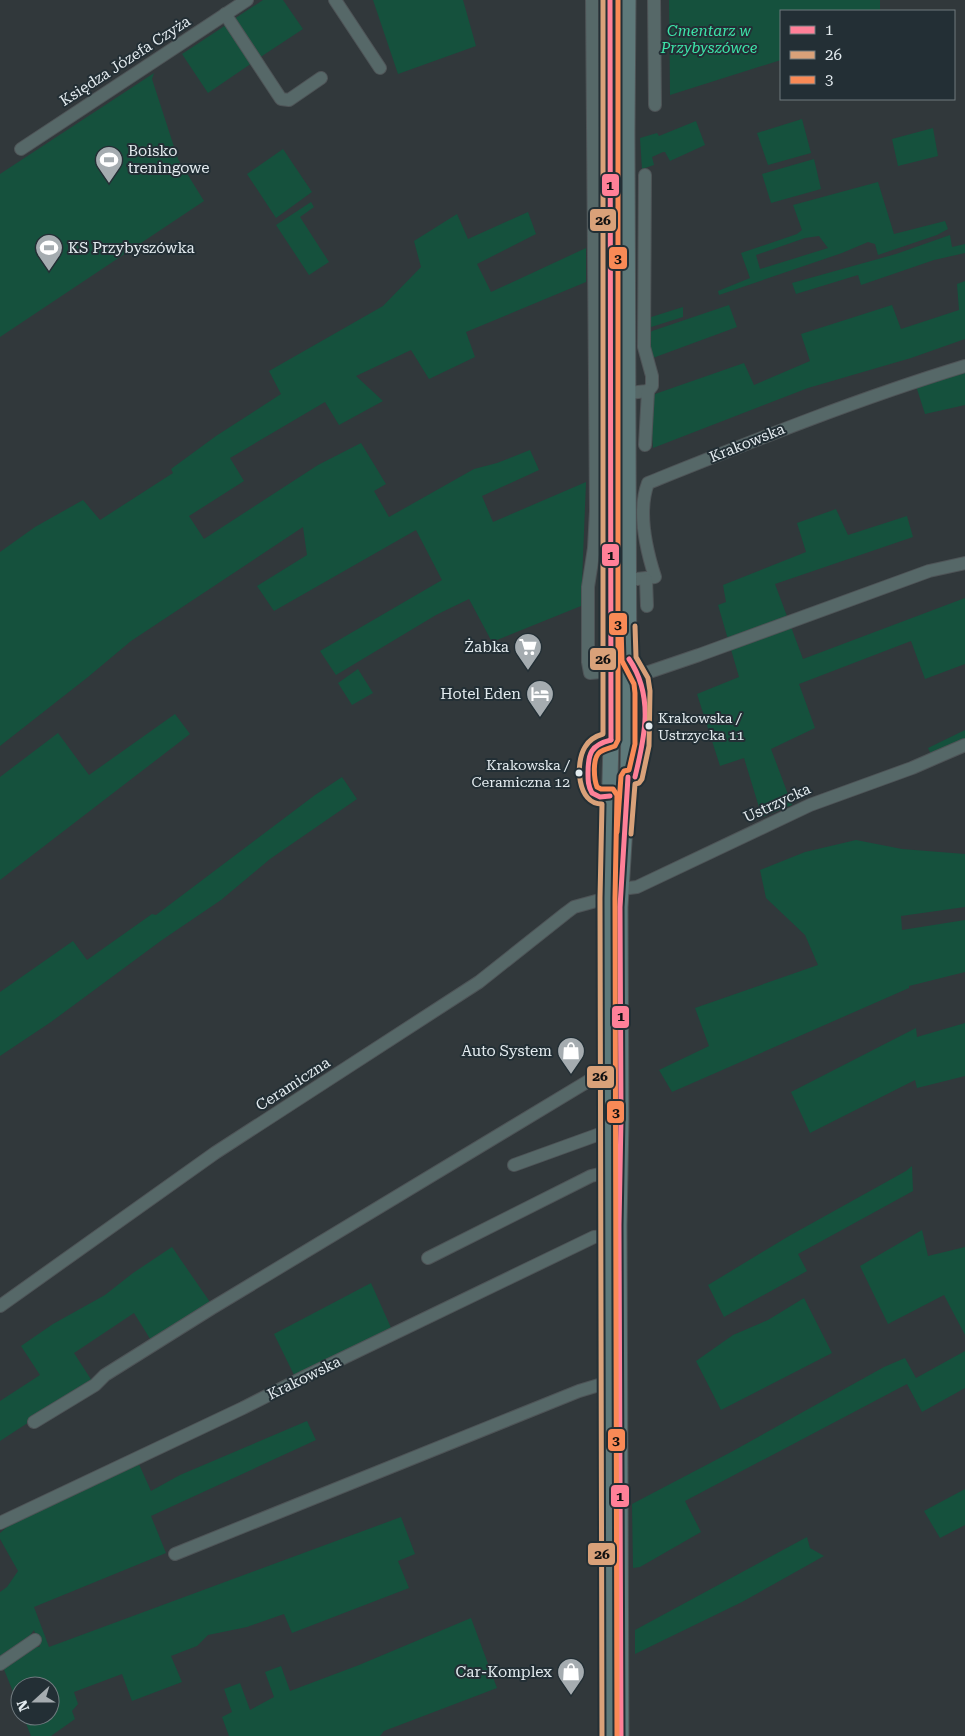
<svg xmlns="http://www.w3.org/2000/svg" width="965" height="1736" viewBox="0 0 965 1736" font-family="'Roboto Serif',serif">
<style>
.green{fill:#15513d;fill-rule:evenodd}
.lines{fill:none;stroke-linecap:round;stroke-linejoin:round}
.minor-casing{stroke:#4e5457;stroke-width:14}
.major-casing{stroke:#4e5457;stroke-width:17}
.minor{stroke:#566868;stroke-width:12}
.major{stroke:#5e797a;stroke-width:15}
.bus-1-casing{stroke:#232f35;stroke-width:9}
.bus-2-casing{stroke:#232f35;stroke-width:9}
.bus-3-casing{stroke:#232f35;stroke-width:9}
.bus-1{stroke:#ff8098;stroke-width:5}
.bus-2{stroke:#d9a179;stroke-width:5}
.bus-3{stroke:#f98a56;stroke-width:5}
.bus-dot{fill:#e3ebef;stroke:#232f35;stroke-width:2}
.labels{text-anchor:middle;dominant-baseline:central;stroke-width:4;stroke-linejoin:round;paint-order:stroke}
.bus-label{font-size:14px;fill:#e3ebef;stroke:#232f35;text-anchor:start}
.park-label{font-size:15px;font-style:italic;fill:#3de5a9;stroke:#232f35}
.street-label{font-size:15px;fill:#e3ebef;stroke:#232f35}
.poi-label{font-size:15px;fill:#e3ebef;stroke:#232f35;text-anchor:end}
.line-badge{stroke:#232f35;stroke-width:2}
.pale-badge-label{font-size:14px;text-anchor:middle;font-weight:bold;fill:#111}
</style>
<rect width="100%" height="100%" fill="#31383b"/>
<g class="green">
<polygon points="263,0 283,0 303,29 259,58 234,19"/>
<polygon points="373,0 463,0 476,46 398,74"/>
<polygon points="669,0 880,0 880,11 781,11 781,60 670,95"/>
<polygon points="226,25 252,63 208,93 182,54"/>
<polygon points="154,73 152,79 178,159 204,201 0,337 0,174"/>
<polygon points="802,119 811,153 768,165 757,133"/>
<polygon points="696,121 705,145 670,161 665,152 663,152 652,157 654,165 642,169 640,138 657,133 659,136"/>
<polygon points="933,128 938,156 898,166 892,139"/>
<polygon points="283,149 312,192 276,218 247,174"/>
<polygon points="814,159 821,189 771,203 762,174"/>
<path d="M878,182l16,52 51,-13 3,8 -11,6 -59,20 -3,-11 -7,-2 -26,11 -123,42 -1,-4 32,-13 -9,-25 56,-19 5,-4 -9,-25zM819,236l9,12 -68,21 -4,-14 49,-17z"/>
<polygon points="311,202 314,207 300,217 329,262 309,275 276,225"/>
<polygon points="528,212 536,234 477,264 491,292 586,248 586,282 466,332 475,357 429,379 411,350 356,376 383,401 339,425 325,402 230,458 244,481 189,516 204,539 318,465 361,443 386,484 374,491 389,517 474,469 497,463 530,450 539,470 482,496 493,522 586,482 581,606 492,642 469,599 436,615 336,675 320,651 442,580 416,530 274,611 257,586 307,555 303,527 131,641 88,677 0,746 0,552 35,527 83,500 100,520 173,473 171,469 216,436 281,394 269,371 383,306 421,267 414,241 457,214 468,239"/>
<polygon points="950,235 952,247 965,244 965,253 934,260 861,285 858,275 796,294 792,283 896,254"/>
<path d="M965,281v58l-54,19 -103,30 -155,60 -2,-28 3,-12c-3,-5 -3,-9 1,-14l89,-31 10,22 56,-24 -9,-27 91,-29 9,24 58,-19 -2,-26z"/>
<polygon points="729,305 737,327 650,359 648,336 652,331"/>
<polygon points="683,307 683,317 648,328 648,318"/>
<polygon points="965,369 965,405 925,414 916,386"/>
<polygon points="836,509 848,535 907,516 913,537 775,584 803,659 965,598 965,664 925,679 911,641 799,684 815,728 771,749 792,805 762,817 744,758 720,766 697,694 739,677 718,605 726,602 723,585 806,552 797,523"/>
<polygon points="358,669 373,693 352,705 338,683"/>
<polygon points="175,714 190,734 0,880 0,777 58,733 89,775"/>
<polygon points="965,730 965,739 931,754 928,748"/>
<polygon points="342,777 357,799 270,859 221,900 162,940 51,1022 0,1056 0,992 73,941 87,960 152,914 156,915 315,795"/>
<polygon points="856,840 902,849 965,854 965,907 901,916 902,930 965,920 965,972 909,986 909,988 672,1092 659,1070 709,1046 695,1008 818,965 805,935 766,898 760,870 805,852"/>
<polygon points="965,1023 965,1076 917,1088 915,1080 810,1133 791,1092 916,1028 917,1037"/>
<polygon points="912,1166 913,1191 798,1254 807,1271 724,1317 708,1285 789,1236 906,1171"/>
<polygon points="922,1230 928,1256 965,1247 965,1335 944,1295 888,1324 860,1266"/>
<polygon points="172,1247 212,1305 152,1342 134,1313 74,1353 92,1381 0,1441 0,1401 40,1375 21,1346 53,1324 105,1295 133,1273"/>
<polygon points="371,1283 392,1330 295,1377 274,1334"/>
<polygon points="804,1298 832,1353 721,1410 696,1361 733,1335 768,1320"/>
<polygon points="965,1351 965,1388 922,1412 907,1384 685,1501 701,1532 640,1567 633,1568 632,1504 733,1451 884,1367 905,1358 916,1378"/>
<polygon points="307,1421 316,1440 151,1516 166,1553 34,1607 49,1647 401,1517 415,1554 398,1561 409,1588 292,1633 284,1614 247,1627 208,1635 197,1646 171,1656 182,1682 132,1701 122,1674 74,1692 78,1704 72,1711 75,1719 51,1736 31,1736 23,1716 50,1716 50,1686 20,1686 20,1709 3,1667 32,1647 40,1647 34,1630 28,1638 0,1657 0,1592 7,1587 18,1571 0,1539 0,1533 7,1527 138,1462 151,1491 180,1475"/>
<polygon points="965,1489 965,1525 940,1538 924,1511"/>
<polygon points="807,1537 810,1548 824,1556 742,1602 635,1654 635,1630"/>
<polygon points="471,1618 497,1688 384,1731 380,1736 229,1736 222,1717 232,1712 224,1689 240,1683 250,1710 274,1697 265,1672 281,1666 290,1691 359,1665"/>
</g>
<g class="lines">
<defs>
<g id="minor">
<polyline points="335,0 380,68"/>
<polyline points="592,0 596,511 594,548 588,587 588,662 590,673 611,671"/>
<polyline points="654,0 655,105"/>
<polyline points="225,14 281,99 289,100 321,78"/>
<polyline points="21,149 247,0"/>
<polyline points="628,393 648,391 652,386 652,376 644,347 645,175"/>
<polyline points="645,445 648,391"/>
<path d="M628,580l27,-3c-9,-28 -18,-65 -7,-94 105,-42 209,-84 317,-117"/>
<polyline points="646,580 647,606"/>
<polyline points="641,681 649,672 699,655 929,571 965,563"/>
<polyline points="514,1165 608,1131"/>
<polyline points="428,1258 591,1176 608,1172"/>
<polyline points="0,1306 215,1153 479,982 566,913 574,907 607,898 621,889 637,887 810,805 912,768 965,745"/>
<polyline points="34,1422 95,1385 105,1375 212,1308 600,1074 608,1072"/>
<polyline points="0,1523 243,1408 304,1377 594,1237 609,1236"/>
<polyline points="175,1554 579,1391 609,1382"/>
<polyline points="0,1664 35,1640"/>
</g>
<g id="major">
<polyline points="610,0 612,563 611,740 607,898 610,1736"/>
<polyline points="621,1736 619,1225 621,1118 620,907 628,777 629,724 627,132 628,0"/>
</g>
</defs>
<use href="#minor" class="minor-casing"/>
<use href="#major" class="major-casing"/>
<use href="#minor" class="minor"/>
<use href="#major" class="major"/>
<defs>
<g id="bus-1">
<polyline points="610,0 611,740"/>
<path d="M629,659c25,37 16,77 6,118"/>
<path d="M610,796l-10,1 -8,-4c-4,-7 -4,-13 -4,-20 0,-20 3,-28 23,-33"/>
<polyline points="621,1736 619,1225 621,1118 620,907 628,777"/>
</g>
<g id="bus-2">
<polyline points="631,834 635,784 639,783 642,779 649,746 650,691 648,678 636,657 635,626"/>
<path d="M602,1736l-2,-838 2,-94c-25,0 -27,-41 -17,-57 4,-7 11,-11 18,-13v-734"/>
</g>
<g id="bus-3">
<polyline points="617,832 621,776 624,771 629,770 635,744 635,693 634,684 622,661 621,626"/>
<path d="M617,1736l-2,-838 2,-103 -4,-6h-12l-4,-2c-3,-8 -5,-29 3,-35 4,-3 10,-4 15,-6l3,-6v-740"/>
</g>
</defs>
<use href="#bus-1" class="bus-1-casing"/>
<use href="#bus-2" class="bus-2-casing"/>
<use href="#bus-3" class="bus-3-casing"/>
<use href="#bus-1" class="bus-1"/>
<use href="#bus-2" class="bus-2"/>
<use href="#bus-3" class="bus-3"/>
</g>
<defs>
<symbol id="stadium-pin" viewBox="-11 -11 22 30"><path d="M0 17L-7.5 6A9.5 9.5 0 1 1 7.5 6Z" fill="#a5acb0" stroke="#232f35"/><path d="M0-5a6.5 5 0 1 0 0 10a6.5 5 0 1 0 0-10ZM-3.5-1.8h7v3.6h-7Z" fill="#fff"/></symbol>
<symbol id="supermarket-pin" viewBox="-11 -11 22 30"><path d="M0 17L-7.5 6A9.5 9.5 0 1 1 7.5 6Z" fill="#a5acb0" stroke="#232f35"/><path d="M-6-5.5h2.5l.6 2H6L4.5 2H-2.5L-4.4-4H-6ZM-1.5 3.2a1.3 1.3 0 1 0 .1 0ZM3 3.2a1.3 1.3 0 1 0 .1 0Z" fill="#fff"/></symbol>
<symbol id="hotel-pin" viewBox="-11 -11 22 30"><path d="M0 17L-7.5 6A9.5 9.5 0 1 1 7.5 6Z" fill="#a5acb0" stroke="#232f35"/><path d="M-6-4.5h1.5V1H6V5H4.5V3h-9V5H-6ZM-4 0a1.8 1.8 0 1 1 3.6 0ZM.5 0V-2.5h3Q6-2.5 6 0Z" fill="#fff"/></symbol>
<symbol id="shop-pin" viewBox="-11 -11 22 30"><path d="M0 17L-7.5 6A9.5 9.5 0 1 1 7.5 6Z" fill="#a5acb0" stroke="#232f35"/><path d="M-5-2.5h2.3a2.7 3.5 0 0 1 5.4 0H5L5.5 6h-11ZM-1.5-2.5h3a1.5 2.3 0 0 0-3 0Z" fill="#fff"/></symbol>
</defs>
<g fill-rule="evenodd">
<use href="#stadium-pin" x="93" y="144" width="32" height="43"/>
<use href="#stadium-pin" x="33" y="232" width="32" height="43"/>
<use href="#supermarket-pin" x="512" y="631" width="32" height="43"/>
<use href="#hotel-pin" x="524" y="678" width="32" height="43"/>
<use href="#shop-pin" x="555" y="1035" width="32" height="43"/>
<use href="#shop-pin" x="555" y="1656" width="32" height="43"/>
</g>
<g class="bus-dot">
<circle cx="649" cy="726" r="4.5"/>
<circle cx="579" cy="773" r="4.5"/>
</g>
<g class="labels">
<g class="bus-label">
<text x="658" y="718">Krakowska /<tspan x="658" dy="17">Ustrzycka 11</tspan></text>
<text x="570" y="765" text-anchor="end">Krakowska /<tspan x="570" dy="17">Ceramiczna 12</tspan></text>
</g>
<g class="park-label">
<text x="709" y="31">Cmentarz w<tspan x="709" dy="17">Przybyszówce</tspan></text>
</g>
<g class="street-label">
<text transform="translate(125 61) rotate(-33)">Księdza Józefa Czyża</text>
<text transform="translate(747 443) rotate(-22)">Krakowska</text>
<text transform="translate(777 803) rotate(-25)">Ustrzycka</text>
<text transform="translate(293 1084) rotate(-33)">Ceramiczna</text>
<text transform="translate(304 1378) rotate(-26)">Krakowska</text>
</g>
<g class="poi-label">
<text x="128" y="151" text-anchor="start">Boisko<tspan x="128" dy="17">treningowe</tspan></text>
<text x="68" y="248" text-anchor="start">KS Przybyszówka</text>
<text x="509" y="647">Żabka</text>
<text x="521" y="694">Hotel Eden</text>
<text x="552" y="1051">Auto System</text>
<text x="552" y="1672">Car-Komplex</text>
</g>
</g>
<g class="line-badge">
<rect x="601" y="173" width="19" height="24" rx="5" fill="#ff8098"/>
<rect x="589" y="208" width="28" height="24" rx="5" fill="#d9a179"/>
<rect x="608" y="246" width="20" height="24" rx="5" fill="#f98a56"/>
<rect x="601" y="543" width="19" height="24" rx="5" fill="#ff8098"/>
<rect x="608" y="612" width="20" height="24" rx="5" fill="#f98a56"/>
<rect x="589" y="647" width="28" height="24" rx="5" fill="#d9a179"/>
<rect x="611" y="1005" width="19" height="24" rx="5" fill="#ff8098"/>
<rect x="586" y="1065" width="29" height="24" rx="5" fill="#d9a179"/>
<rect x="606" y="1100" width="19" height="24" rx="5" fill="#f98a56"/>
<rect x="607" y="1428" width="19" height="24" rx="5" fill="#f98a56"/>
<rect x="610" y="1484" width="20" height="24" rx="5" fill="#ff8098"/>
<rect x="587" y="1542" width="29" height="24" rx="5" fill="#d9a179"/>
</g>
<g class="pale-badge-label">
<text x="610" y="190">1</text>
<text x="603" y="225">26</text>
<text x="618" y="263">3</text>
<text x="611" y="560">1</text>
<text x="618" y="629">3</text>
<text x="603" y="664">26</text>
<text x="621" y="1021">1</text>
<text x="600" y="1081">26</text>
<text x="616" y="1117">3</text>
<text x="616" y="1445">3</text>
<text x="620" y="1501">1</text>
<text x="602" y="1559">26</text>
</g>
<rect x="780" y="10" width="175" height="90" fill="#232f35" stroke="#707a7f"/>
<rect x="790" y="26" width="25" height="8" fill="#ff8098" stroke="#707a7f"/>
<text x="825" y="35" font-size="15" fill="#e3ebef">1</text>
<rect x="790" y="51" width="25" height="8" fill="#d9a179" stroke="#707a7f"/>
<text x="825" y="60" font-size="15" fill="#e3ebef">26</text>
<rect x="790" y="76" width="25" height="8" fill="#f98a56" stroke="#707a7f"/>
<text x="825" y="85" font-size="15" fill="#e3ebef">3</text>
<g transform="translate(35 1701) rotate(249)"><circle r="24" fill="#232f35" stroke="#707a7f"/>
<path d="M0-4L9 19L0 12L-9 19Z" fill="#a5acb0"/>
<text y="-8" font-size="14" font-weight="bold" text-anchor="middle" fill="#e3ebef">N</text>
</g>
</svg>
